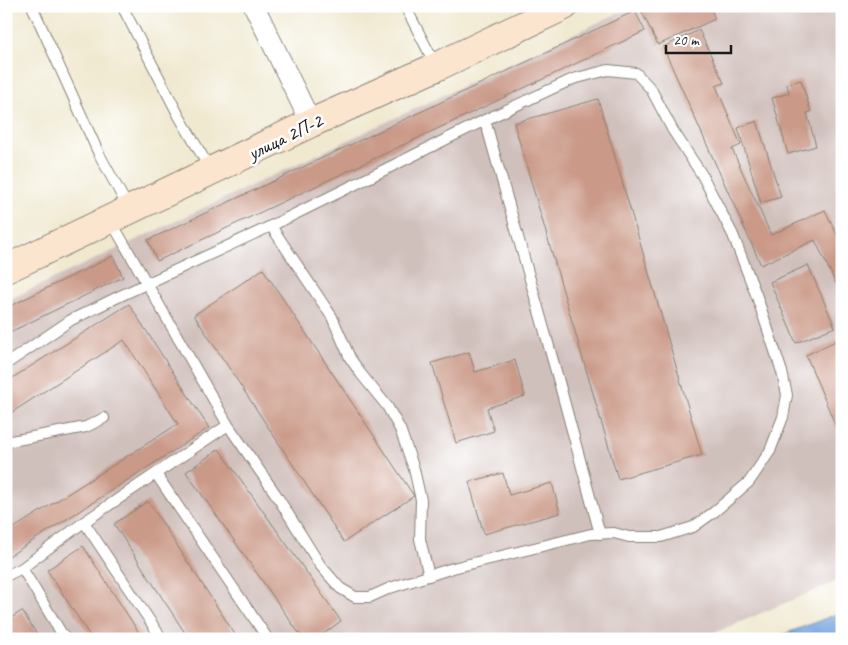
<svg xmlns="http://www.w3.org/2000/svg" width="848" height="645" viewBox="0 0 848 645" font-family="Caveat,sans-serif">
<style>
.industrial{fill:#d0c0bc}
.water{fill:#74a3dd;stroke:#48607c}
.building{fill:#ca9987}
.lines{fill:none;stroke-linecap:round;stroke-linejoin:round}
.service-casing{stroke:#868276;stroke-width:12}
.minor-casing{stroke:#868276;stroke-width:22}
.secondary-casing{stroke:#868276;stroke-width:30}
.service{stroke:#fff;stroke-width:10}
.minor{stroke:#fff;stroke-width:20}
.secondary{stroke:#fce5cf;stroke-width:28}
.labels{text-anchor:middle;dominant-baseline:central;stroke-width:5;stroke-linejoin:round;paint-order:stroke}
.street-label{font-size:20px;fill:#1c1c1c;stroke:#fff}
</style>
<rect width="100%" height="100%" fill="#fff"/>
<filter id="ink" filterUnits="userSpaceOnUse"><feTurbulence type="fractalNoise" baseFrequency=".02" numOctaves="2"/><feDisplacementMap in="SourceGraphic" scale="10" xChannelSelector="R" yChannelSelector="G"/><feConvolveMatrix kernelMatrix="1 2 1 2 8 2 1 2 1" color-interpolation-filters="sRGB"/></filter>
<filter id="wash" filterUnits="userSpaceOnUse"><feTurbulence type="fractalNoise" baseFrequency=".0096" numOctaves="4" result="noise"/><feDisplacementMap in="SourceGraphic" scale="20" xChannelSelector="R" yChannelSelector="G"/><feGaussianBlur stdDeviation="1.12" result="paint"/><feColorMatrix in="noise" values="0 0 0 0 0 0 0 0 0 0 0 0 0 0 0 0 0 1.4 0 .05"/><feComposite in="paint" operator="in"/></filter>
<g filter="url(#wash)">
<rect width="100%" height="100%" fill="#f0e9d0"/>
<polygon class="industrial" points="633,6 842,6 842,579 700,639 6,639 6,301"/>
<polygon class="water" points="842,612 842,639 774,639 782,635"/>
<g id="blocks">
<g class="building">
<polygon points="644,6 710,6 715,19 658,45 640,8"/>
<polygon points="635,11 645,31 157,261 148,240"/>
<polygon points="699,30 724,83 716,86 741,145 732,149 771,235 825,210 842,245 842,296 815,240 761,265 663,47"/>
<polygon points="801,80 811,112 807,113 816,146 788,154 772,98 789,93 787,84"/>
<polygon points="598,99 702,455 618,479 514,123"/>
<polygon points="757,121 781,197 761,203 738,128"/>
<polygon points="113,256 123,277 6,334 6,308"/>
<polygon points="808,265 835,327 796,343 770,282"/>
<polygon points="263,269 414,496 344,542 194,315"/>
<polygon points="129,304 209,428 9,556 6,551 6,517 14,528 178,424 124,340 6,416 6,382"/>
<polygon points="842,338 842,435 840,436 806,355"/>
<polygon points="469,352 475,372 515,360 525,396 487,408 494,431 456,443 432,363"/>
<polygon points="219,449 341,621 316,639 303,639 186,472"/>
<polygon points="503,473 509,495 552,483 560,513 484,534 469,482"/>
<polygon points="148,501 238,639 189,639 114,524"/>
<polygon points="83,546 143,639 92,639 47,570"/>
<polygon points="22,611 40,639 6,639 6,621"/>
</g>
</g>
</g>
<g filter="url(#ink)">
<use href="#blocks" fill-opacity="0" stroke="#868276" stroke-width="1"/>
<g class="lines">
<defs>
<g id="service">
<polyline points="32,6 98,152 129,209"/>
<polyline points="122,6 179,116 210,169"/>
<polyline points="405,6 436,66"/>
<polyline points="485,120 559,382 600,534"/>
<polyline points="271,226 332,317 350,358 361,374 387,406 400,429 414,469 421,500 420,539 429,576"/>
<polyline points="6,364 71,320 120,296 271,226 485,120 573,79 608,70 636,73 651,89 672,129 702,175 733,235 757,297 782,372 787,395 783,417 770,451 749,482 714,512 693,527 661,537 629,537 614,533 591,534 453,568 390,588 370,597 355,597 340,588 320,565 275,493 228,425 111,221"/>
<polyline points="6,442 86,427 104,418"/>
<polyline points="156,474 268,639"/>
<polyline points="22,568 84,522"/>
<polyline points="6,576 22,568 65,639"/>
<polyline points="162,639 84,522 228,425"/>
</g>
<polyline id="minor" points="254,6 311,123"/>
<polyline id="secondary" points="6,269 311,123 436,67 564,6"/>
</defs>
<use href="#service" class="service-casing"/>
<use href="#minor" class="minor-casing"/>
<use href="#secondary" class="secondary-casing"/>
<use href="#service" class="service"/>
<use href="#minor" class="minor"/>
<use href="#secondary" class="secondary"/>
</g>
</g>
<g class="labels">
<g class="street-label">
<text transform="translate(285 137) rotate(-26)">улица 2П-2</text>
</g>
</g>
<rect width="848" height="645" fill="none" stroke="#fff" stroke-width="25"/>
<path d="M666 45v8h65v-8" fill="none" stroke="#1c1c1c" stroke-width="2.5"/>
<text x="673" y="45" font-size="15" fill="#1c1c1c" stroke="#ffffff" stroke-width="4" paint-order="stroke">20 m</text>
</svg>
